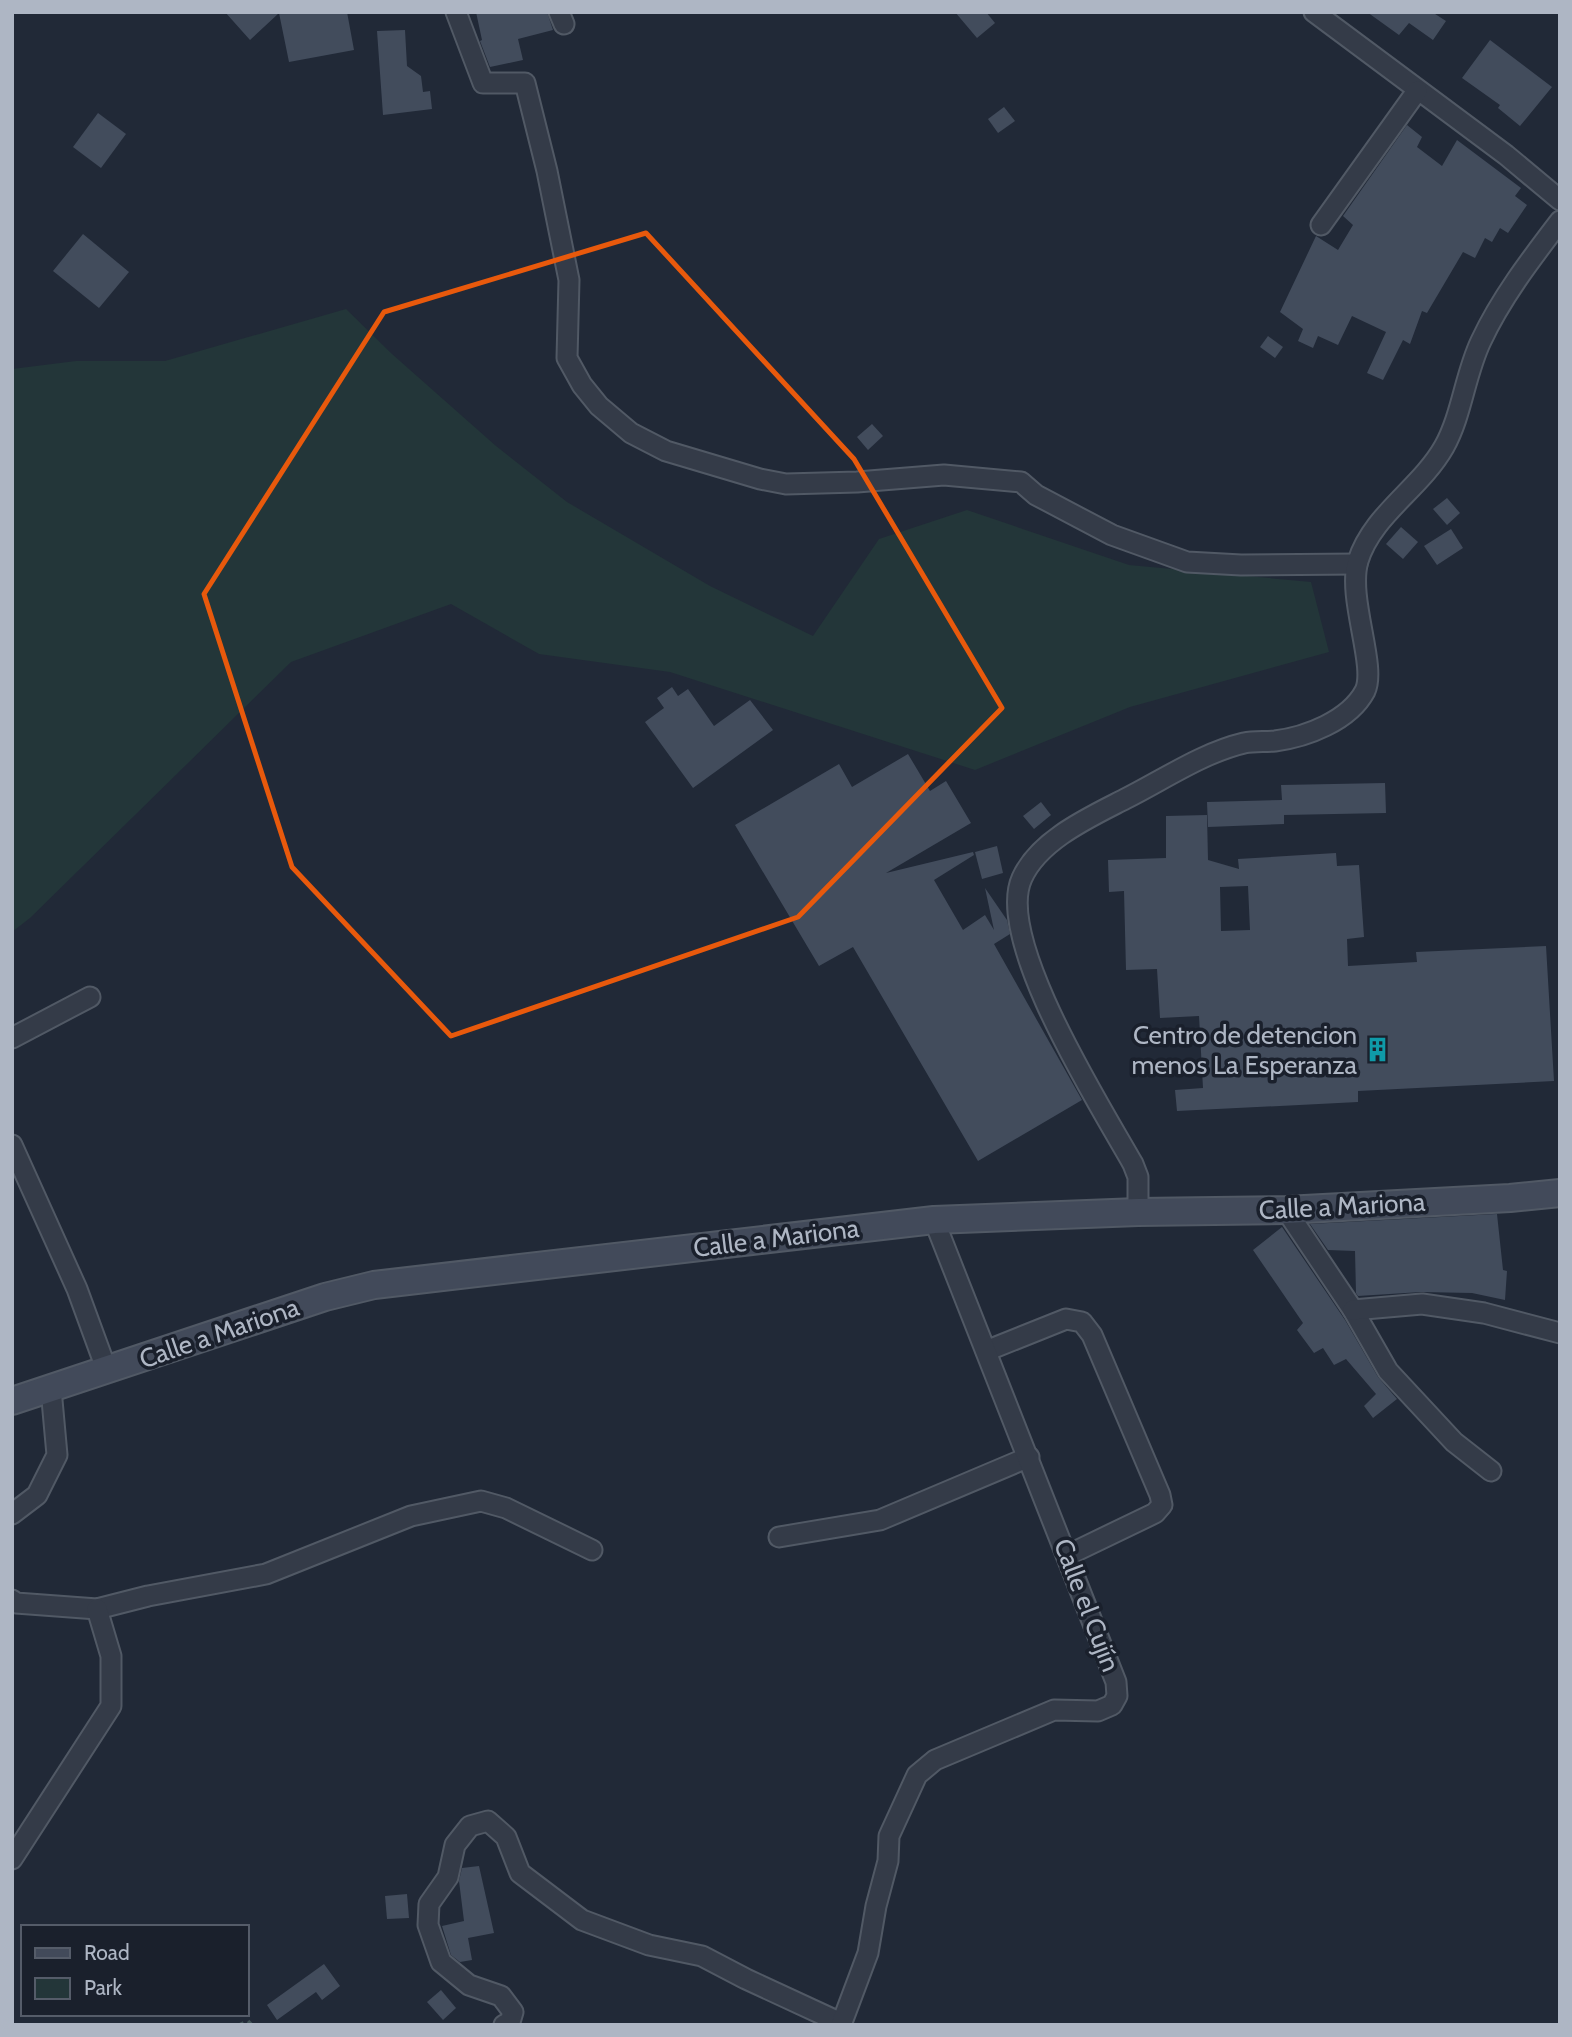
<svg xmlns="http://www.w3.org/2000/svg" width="1572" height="2037" viewBox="0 0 1572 2037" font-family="Cabin,sans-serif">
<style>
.green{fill:#233639}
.building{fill:#424c5c;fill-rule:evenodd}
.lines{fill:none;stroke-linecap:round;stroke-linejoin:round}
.street-casing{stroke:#515965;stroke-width:23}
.secondary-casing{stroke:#515965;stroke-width:30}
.path{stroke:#405256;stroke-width:3.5;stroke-dasharray:5 5;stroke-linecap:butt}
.street{stroke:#343b48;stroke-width:19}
.secondary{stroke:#424a5a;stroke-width:26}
.marked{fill:none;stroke:#e8590c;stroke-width:5;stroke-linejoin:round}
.labels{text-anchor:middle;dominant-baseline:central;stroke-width:7;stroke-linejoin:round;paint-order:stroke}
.poi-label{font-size:26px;fill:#aeb6c4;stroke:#1a202c;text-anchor:end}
.street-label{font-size:26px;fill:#aeb6c4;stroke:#1a202c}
</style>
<rect width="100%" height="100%" fill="#212937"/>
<polygon class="green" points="346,309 392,354 496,446 567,502 710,586 813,636 879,539 967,510 1129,565 1311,582 1329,652 1130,707 975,770 670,672 539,654 451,604 291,662 30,918 12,932 12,369 76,361 165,361"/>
<g class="building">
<polygon points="225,12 347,12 354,50 289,62 279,13 250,40"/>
<polygon points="476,12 547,12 553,30 518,39 523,60 490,67 480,41 482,40"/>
<polygon points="955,12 986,12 995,23 977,38"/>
<polygon points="1367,12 1432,12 1446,21 1433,40 1409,23 1399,35"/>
<polygon points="405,30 407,66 421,76 423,92 430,91 432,109 383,115 377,31"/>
<polygon points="1490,40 1552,87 1520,126 1498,108 1500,105 1462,78"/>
<polygon points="1004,107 1015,121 998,133 988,119"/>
<polygon points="98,113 126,134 101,168 73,147"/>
<polygon points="1407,125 1422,137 1417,147 1442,166 1457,140 1521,188 1515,196 1527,205 1508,233 1500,228 1492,242 1485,238 1475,258 1463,252 1427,313 1422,311 1410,344 1403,340 1383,380 1367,373 1386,332 1352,316 1338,345 1318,336 1313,348 1298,341 1303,329 1280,312 1316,236 1338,250 1353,225 1343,216"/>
<polygon points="83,234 129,272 99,308 53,271"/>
<polygon points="1268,336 1283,347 1275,358 1260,347"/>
<polygon points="872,424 883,436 868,450 857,437"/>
<polygon points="1447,498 1460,513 1447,525 1433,509"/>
<polygon points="1401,527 1418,542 1403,559 1386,544"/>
<polygon points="1451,529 1463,548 1437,565 1424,546"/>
<polygon points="672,687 678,696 688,689 714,726 750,700 773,730 693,788 645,722 664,708 657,698"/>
<polygon points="908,754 930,791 946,781 971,823 886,873 973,852 974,855 934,880 963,930 985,915 994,930 985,888 1007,920 1010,934 994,944 1082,1100 978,1161 853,947 819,966 735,825 839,764 852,787"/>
<polygon points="1385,783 1386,813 1284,815 1284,824 1208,827 1207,802 1282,800 1281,785"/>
<polygon points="1041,802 1051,815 1034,829 1023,816"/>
<path d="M1207,815l1,45 31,9 -1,-10 98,-6 1,13 22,-1 5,72 -17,2 1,27 69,-4 -1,-10 130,-6 8,135 -196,10v11l-181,9 -2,-21 28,-2 -4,-72 -39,2 -3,-49 -31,1 -2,-79 -15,1 -1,-32 58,-2v-42zM1248,886l2,44 -29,1 -1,-44z"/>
<polygon points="997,846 1003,873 982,879 975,852"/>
<polygon points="1497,1214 1503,1270 1507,1271 1505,1300 1472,1293 1421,1292 1358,1296 1356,1293 1355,1251 1328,1250 1310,1224"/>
<polygon points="1282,1227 1345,1320 1378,1377 1397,1399 1373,1418 1364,1406 1376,1394 1346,1359 1334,1365 1323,1348 1314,1353 1297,1330 1303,1323 1253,1250"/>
<polygon points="479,1866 494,1933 468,1938 472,1960 460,1962 451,1955 442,1926 464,1921 459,1881 462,1868"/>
<polygon points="407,1894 409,1918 387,1919 385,1896"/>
<polygon points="324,1964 340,1986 322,2000 316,1992 277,2020 267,2005"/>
<polygon points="441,1990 456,2008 443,2020 427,2002"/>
</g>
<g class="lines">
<defs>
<g id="street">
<polyline points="456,12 483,83 525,83 547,171 569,280 567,358 582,385 599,406 631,433 666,451 760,479 786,484 857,482 944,475 1021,482 1036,495 1112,535 1187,562 1241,565 1357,564"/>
<polyline points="559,12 564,24"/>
<polyline points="1314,12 1506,155 1560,200"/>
<polyline points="1321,225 1417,91"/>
<polyline points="12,1038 90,997"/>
<polyline points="12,1145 77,1289 107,1371"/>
<polyline points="1286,1210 1353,1310 1388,1371 1454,1442 1491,1471"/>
<path d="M1138,1212v-35l-5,-13c-32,-57 -139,-225 -111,-286 17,-38 68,-61 103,-79 38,-19 77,-46 119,-56 10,-2 21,-1 31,-2 31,-4 74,-20 90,-50 12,-25 -18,-93 -7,-130 14,-46 62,-72 86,-114 18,-32 21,-73 37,-106 20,-43 50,-82 79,-120"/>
<polyline points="1353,1310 1422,1304 1484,1313 1560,1333"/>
<polyline points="986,1351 1066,1319 1082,1322 1092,1335 1160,1495 1162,1505 1155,1513 1068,1555"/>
<polyline points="12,1514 37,1495 57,1455 51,1389"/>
<polyline points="779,1537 880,1520 1029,1457"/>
<polyline points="12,1600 16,1603 97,1609 148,1596 266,1574 411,1516 481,1501 506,1508 592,1550"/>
<polyline points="12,1859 111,1706 111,1656 97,1609"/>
<polyline points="504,2025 510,2022 513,2012 501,1996 469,1985 441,1962 428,1925 429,1904 448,1877 455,1845 470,1826 488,1821 506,1837 520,1873 582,1920 649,1945 702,1956 746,1979 841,2023"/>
<polyline points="841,2025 868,1953 876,1906 888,1861 889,1836 917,1775 935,1760 1054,1710 1098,1711 1112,1705 1117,1696 1116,1682 934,1220"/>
</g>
<polyline id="secondary" points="12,1401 325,1297 374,1285 934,1220 1138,1212 1286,1210 1510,1198 1560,1193"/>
</defs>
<use href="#street" class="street-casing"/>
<use href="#secondary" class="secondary-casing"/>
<polyline class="path" points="239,2025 248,2021 252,2025"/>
<use href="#street" class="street"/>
<use href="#secondary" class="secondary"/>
</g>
<path class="marked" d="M646,233l208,226 148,249 -204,209 -347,119 -159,-169 -88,-273 180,-282z"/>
<defs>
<symbol id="building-bare" viewBox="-9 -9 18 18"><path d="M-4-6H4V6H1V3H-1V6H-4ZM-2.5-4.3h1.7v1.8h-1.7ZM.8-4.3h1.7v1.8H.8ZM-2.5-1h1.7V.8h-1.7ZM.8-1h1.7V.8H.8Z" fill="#0f9aa8" stroke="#1a202c" stroke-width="2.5" paint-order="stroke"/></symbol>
</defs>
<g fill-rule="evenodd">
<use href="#building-bare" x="1360" y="1032" width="35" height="35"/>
</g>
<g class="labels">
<g class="poi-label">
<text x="1357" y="1035">Centro de detencion<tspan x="1357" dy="30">menos La Esperanza</tspan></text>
</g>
<g class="street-label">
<text transform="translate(1342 1206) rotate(-3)">Calle a Mariona</text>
<text transform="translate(776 1238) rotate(-7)">Calle a Mariona</text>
<text transform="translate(219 1333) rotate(-19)">Calle a Mariona</text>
<text transform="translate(1087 1605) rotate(69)">Calle el Cujín</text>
</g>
</g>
<rect width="1572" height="2037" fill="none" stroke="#aeb6c4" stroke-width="28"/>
<rect x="21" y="1925" width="228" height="91" fill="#1a202c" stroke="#555c69" stroke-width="2"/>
<rect x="35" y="1948" width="35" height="10" fill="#424a5a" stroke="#555c69" stroke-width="2"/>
<text x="84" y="1960" font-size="21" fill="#aeb6c4">Road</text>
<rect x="35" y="1978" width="35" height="21" fill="#233639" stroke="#555c69" stroke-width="2"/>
<text x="84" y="1995" font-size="21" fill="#aeb6c4">Park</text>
</svg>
